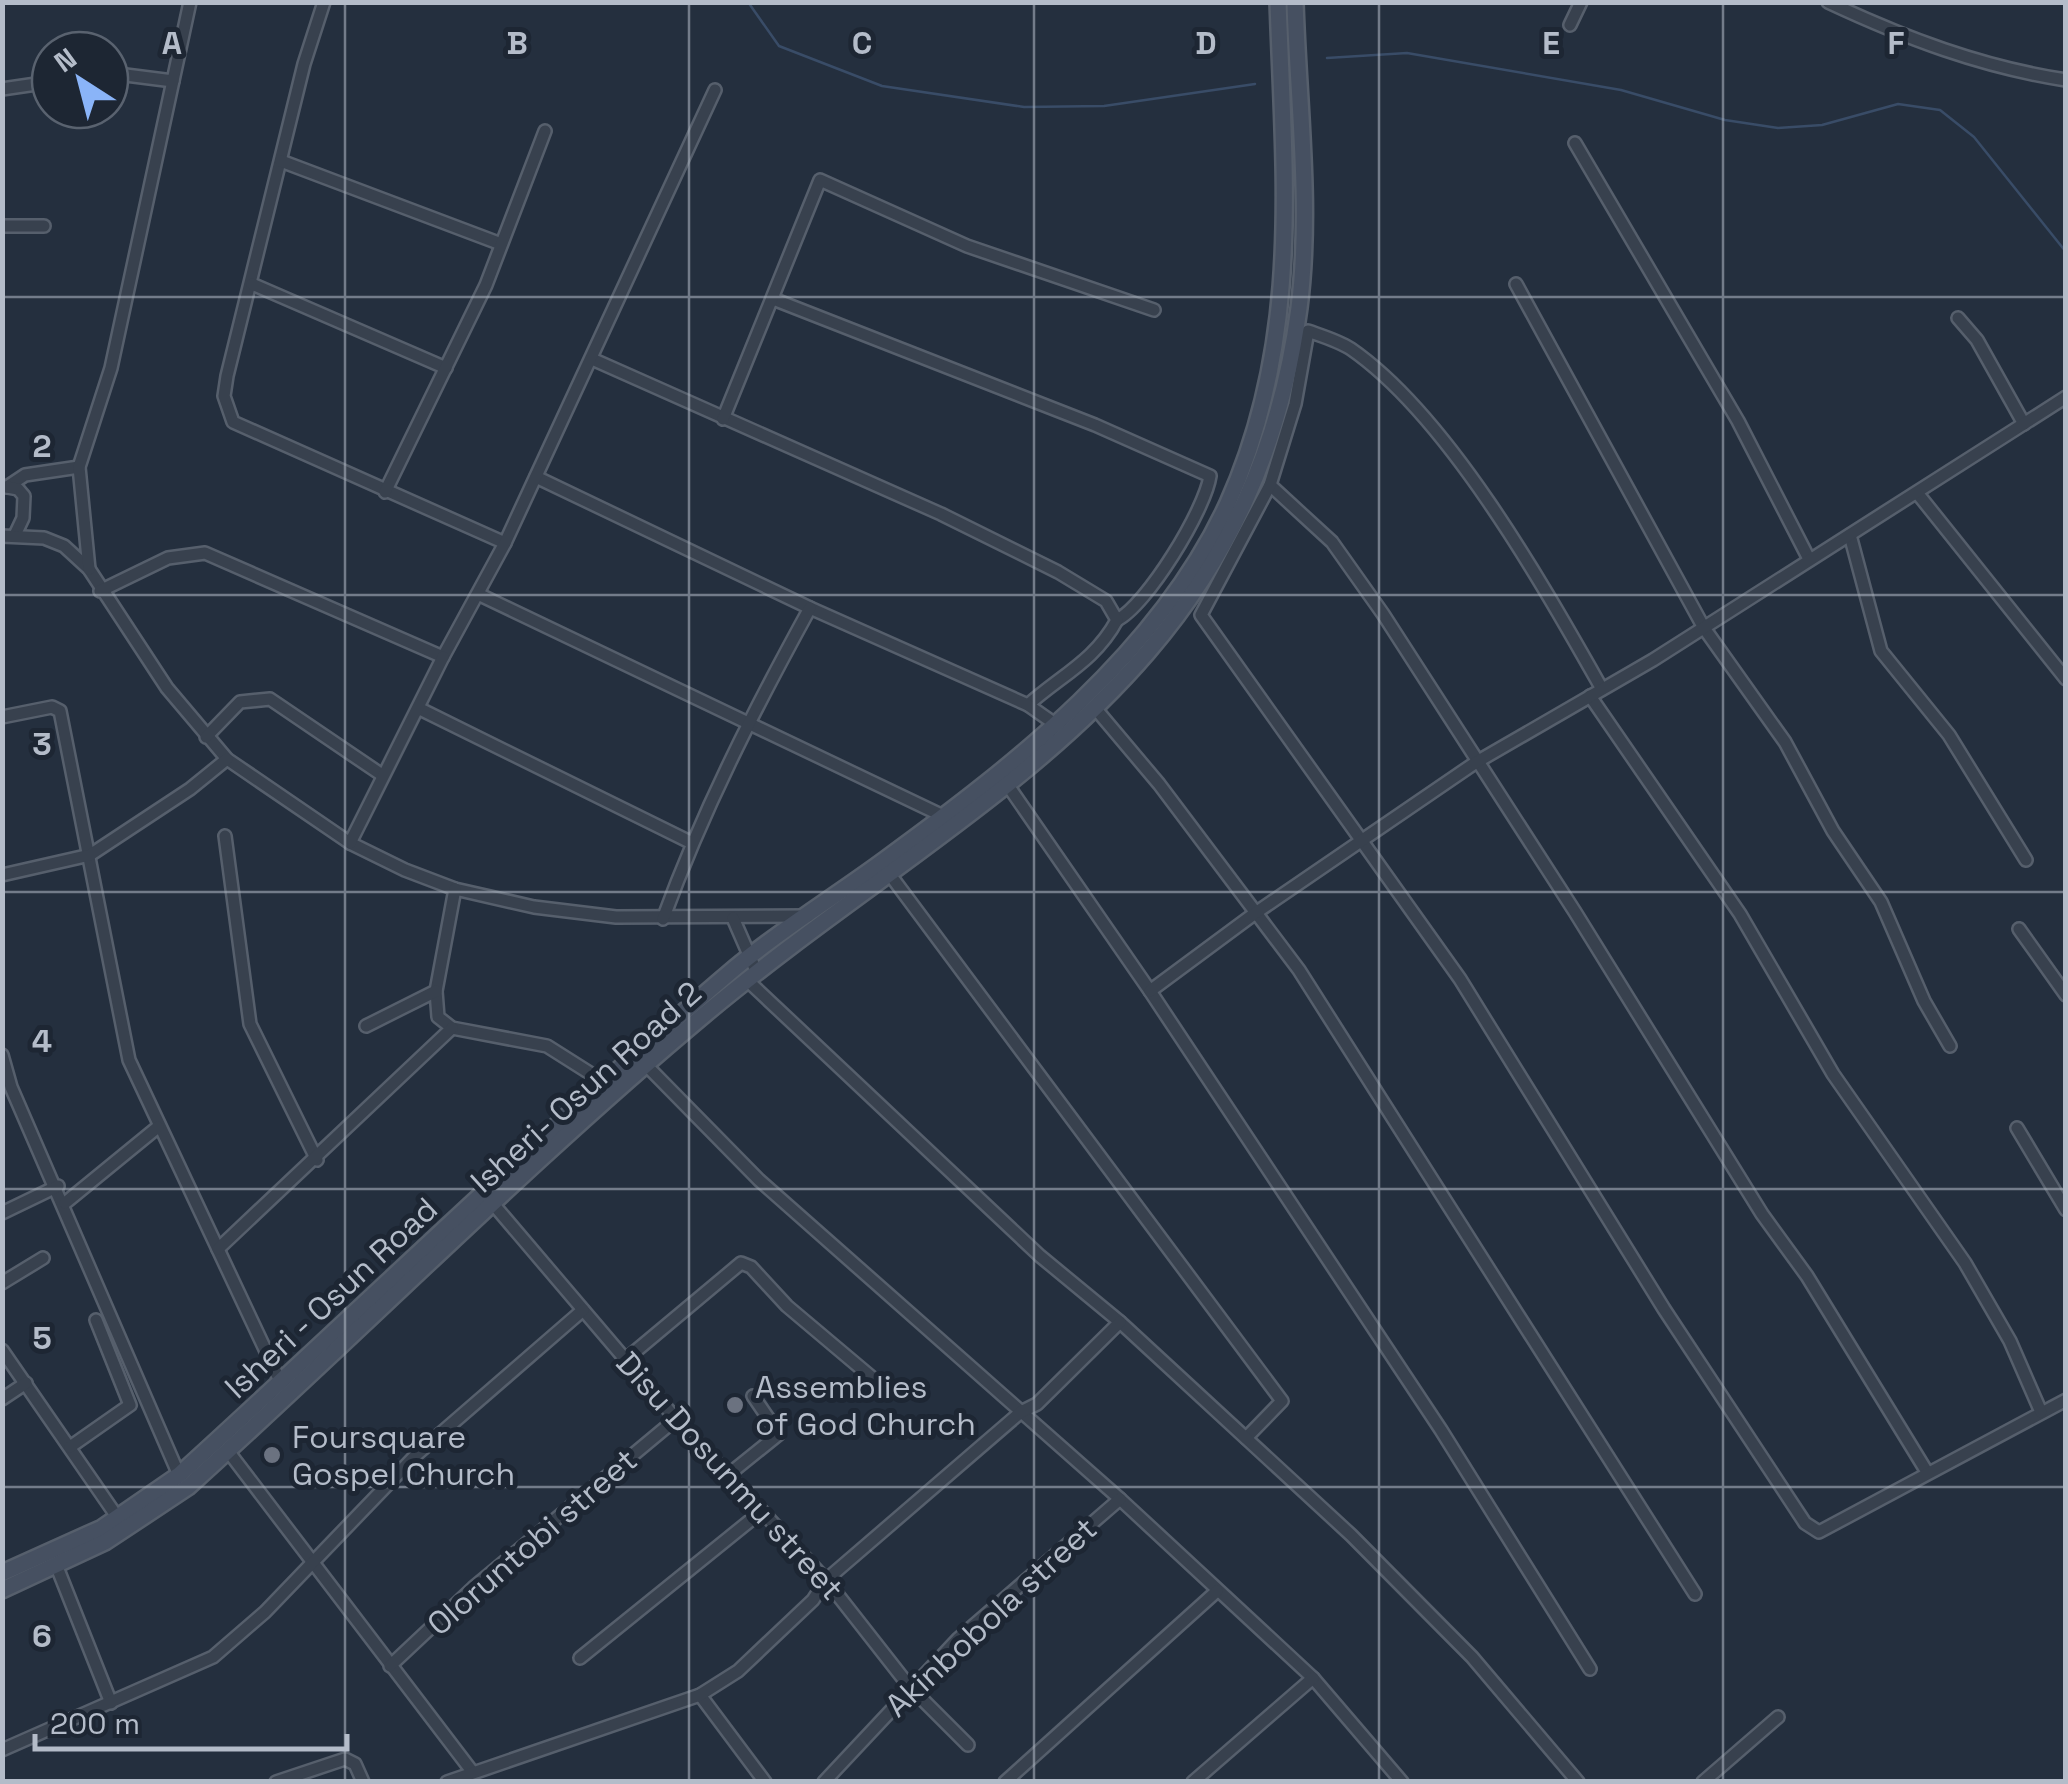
<svg xmlns="http://www.w3.org/2000/svg" width="2068" height="1784" viewBox="0 0 2068 1784" font-family="'Space Grotesk',sans-serif">
<style>
.lines{fill:none;stroke-linecap:round;stroke-linejoin:round}
.stream{stroke:#394c67;stroke-width:2.5}
.minor-casing{stroke:#565f6c;stroke-width:16}
.secondary-casing{stroke:#565f6c;stroke-width:20}
.minor{stroke:#38414e;stroke-width:11}
.secondary{stroke:#465061;stroke-width:15}
.grid{fill:none;stroke:#b4bcc9;stroke-width:2.5;stroke-opacity:0.55}
.worship-dot{fill:#6b7280;stroke:#1d2633;stroke-width:4}
.labels{text-anchor:middle;dominant-baseline:central;stroke-width:10;stroke-linejoin:round;paint-order:stroke}
.street-label{font-size:32px;fill:#b4bcc9;stroke:#1d2633}
.poi-label{font-size:32px;fill:#b4bcc9;stroke:#1d2633;text-anchor:start}
.grid-label{font-size:32px;text-anchor:middle;font-weight:bold;fill:#b4bcc9;stroke:#1d2633;stroke-width:10;stroke-linejoin:round;paint-order:stroke}
</style>
<rect width="100%" height="100%" fill="#242f3e"/>
<g class="lines">
<g class="stream">
<polyline points="748,2 779,46 882,86 1024,107 1104,106 1255,84"/>
<polyline points="1327,58 1407,53 1621,90 1725,120 1778,128 1822,125 1898,104 1940,110 1974,137 2066,252"/>
</g>
<defs>
<g id="minor">
<polyline points="324,2 304,64 227,376 224,396 233,422 505,543"/>
<path d="M1828,2c77,36 153,65 238,78"/>
<polyline points="1570,25 1581,2"/>
<polyline points="110,73 173,81"/>
<polyline points="2,89 50,82"/>
<polyline points="1575,143 1738,421 1809,559"/>
<polyline points="281,161 501,244"/>
<polyline points="2,226 44,226"/>
<polyline points="252,284 446,368"/>
<polyline points="1516,284 1704,628 1785,742 1833,831 1881,902 1924,1001 1950,1046"/>
<path d="M773,299l322,126 115,51c-5,34 -63,129 -93,144"/>
<polyline points="1958,318 1977,340 2024,424"/>
<path d="M592,359l349,155 117,58 48,29 11,19c-22,41 -57,56 -89,85"/>
<polyline points="723,419 820,180 967,246 1154,310"/>
<polyline points="536,477 810,608 1028,705 1055,724"/>
<polyline points="1270,485 1332,542 1383,614 1575,912 1762,1214 1807,1276 1927,1472"/>
<polyline points="7,487 25,475 79,467"/>
<polyline points="7,487 18,489 24,496 23,518 15,535"/>
<polyline points="385,492 486,285 545,131"/>
<polyline points="1918,494 2066,679"/>
<polyline points="1850,535 1881,651 1949,735 2026,860"/>
<polyline points="2,536 44,538 64,546 89,569 167,688 227,759 350,843 405,870 455,889 534,907 616,917 808,916"/>
<polyline points="89,569 79,467 111,368 190,2"/>
<polyline points="100,591 168,558 205,553 443,657 505,543 715,90"/>
<polyline points="478,594 943,816"/>
<path d="M1602,689c-59,-104 -153,-272 -251,-340 -12,-8 -29,-13 -43,-18l-13,73 -25,81 -69,130 259,364 204,330 141,214 14,9 247,-132"/>
<polyline points="1590,696 1740,914 1833,1074 1965,1263 2010,1341 2041,1412"/>
<polyline points="418,708 690,842"/>
<polyline points="1095,708 1159,784 1299,970 1695,1594"/>
<polyline points="2,717 52,707 60,711 129,1060 280,1381"/>
<polyline points="206,737 240,702 270,699 382,775"/>
<polyline points="1009,787 1150,991 1441,1430 1590,1669"/>
<polyline points="225,836 250,1024 317,1160"/>
<polyline points="350,843 443,657"/>
<polyline points="2,875 90,855 190,789 227,759"/>
<polyline points="891,876 1282,1401 1246,1438"/>
<polyline points="455,889 436,991 438,1017 452,1028 547,1046 607,1084"/>
<polyline points="733,918 757,973"/>
<path d="M663,919c40,-109 91,-209 147,-311"/>
<polyline points="2019,929 2066,995"/>
<polyline points="748,981 1040,1256 1120,1322 1351,1535 1472,1657 1578,1782"/>
<polyline points="1150,991 1254,914 1475,763 1653,660 2066,397"/>
<polyline points="366,1026 436,991"/>
<polyline points="2,1055 11,1087 179,1475"/>
<polyline points="647,1066 759,1180 1120,1499 1313,1678 1402,1782"/>
<polyline points="2017,1128 2066,1210"/>
<polyline points="65,1203 158,1127"/>
<polyline points="494,1205 676,1419 826,1580 909,1686 968,1745"/>
<polyline points="2,1213 58,1186"/>
<polyline points="218,1249 452,1028"/>
<polyline points="2,1283 43,1258"/>
<polyline points="2,1350 118,1518"/>
<polyline points="625,1360 741,1263 751,1267 787,1306 876,1381"/>
<polyline points="2,1399 26,1383"/>
<polyline points="70,1447 130,1405 96,1320"/>
<polyline points="228,1451 471,1770"/>
<polyline points="728,1475 779,1434 753,1396"/>
<polyline points="57,1567 111,1703"/>
<polyline points="580,1658 762,1511"/>
<polyline points="390,1666 473,1588 676,1419"/>
<polyline points="700,1695 765,1782"/>
<polyline points="2,1750 213,1657 265,1612 417,1454 583,1310"/>
<polyline points="276,1782 345,1759 355,1764 363,1782"/>
<polyline points="447,1782 700,1695 738,1671 813,1600 826,1580 1021,1412 1037,1404 1120,1322"/>
<polyline points="824,1782 958,1639 1120,1499"/>
<polyline points="1005,1782 1217,1591"/>
<polyline points="1193,1782 1313,1678"/>
<polyline points="1703,1782 1778,1717"/>
</g>
<g id="secondary">
<path d="M2,1573l100,-45 77,-53c185,-168 365,-345 556,-507 48,-40 101,-72 151,-109 129,-94 274,-207 342,-356 74,-165 56,-326 50,-501"/>
<path d="M2,1590l103,-48 83,-55c173,-156 338,-323 516,-472 259,-216 545,-329 595,-707 13,-100 -1,-205 -4,-306"/>
</g>
</defs>
<use href="#minor" class="minor-casing"/>
<use href="#secondary" class="secondary-casing"/>
<use href="#minor" class="minor"/>
<use href="#secondary" class="secondary"/>
</g>
<path class="grid" d="M345,2v1780M689,2v1780M1034,2v1780M1379,2v1780M1723,2v1780M2,297h2064M2,595h2064M2,892h2064M2,1189h2064M2,1487h2064"/>
<g class="worship-dot">
<circle cx="735" cy="1405" r="10"/>
<circle cx="272" cy="1455" r="10"/>
</g>
<g class="labels">
<g class="street-label">
<text transform="translate(586 1087) rotate(-42)">Isheri- Osun Road 2</text>
<text transform="translate(331 1298) rotate(-43)">Isheri - Osun Road</text>
<text transform="translate(730 1476) rotate(48)">Disu Dosunmu street</text>
<text transform="translate(532 1542) rotate(-41)">Oloruntobi street</text>
<text transform="translate(991 1617) rotate(-43)">Akinbobola street</text>
</g>
<g class="poi-label">
<text x="755" y="1387">Assemblies<tspan x="755" dy="37">of God Church</tspan></text>
<text x="292" y="1437">Foursquare<tspan x="292" dy="37">Gospel Church</tspan></text>
</g>
</g>
<g class="grid-label">
<text x="172" y="54">A</text>
<text x="517" y="54">B</text>
<text x="862" y="54">C</text>
<text x="1206" y="54">D</text>
<text x="1551" y="54">E</text>
<text x="1896" y="54">F</text>
<text x="42" y="457">2</text>
<text x="42" y="755">3</text>
<text x="42" y="1052">4</text>
<text x="42" y="1349">5</text>
<text x="42" y="1647">6</text>
</g>
<rect width="2068" height="1784" fill="none" stroke="#b4bcc9" stroke-width="10"/>
<g transform="translate(80 80) rotate(324)"><circle r="48" fill="#1d2633" stroke="#59626f" stroke-width="2.5"/>
<path d="M0-8L18 38L0 25L-18 38Z" fill="#8ab4f8"/>
<text y="-15" font-size="28" font-weight="bold" text-anchor="middle" fill="#b4bcc9">N</text>
</g>
<path d="M35 1734v15h312v-15" fill="none" stroke="#b4bcc9" stroke-width="5"/>
<text x="50" y="1734" font-size="30" fill="#b4bcc9" stroke="#1d2633" stroke-width="8" paint-order="stroke">200 m</text>
</svg>
